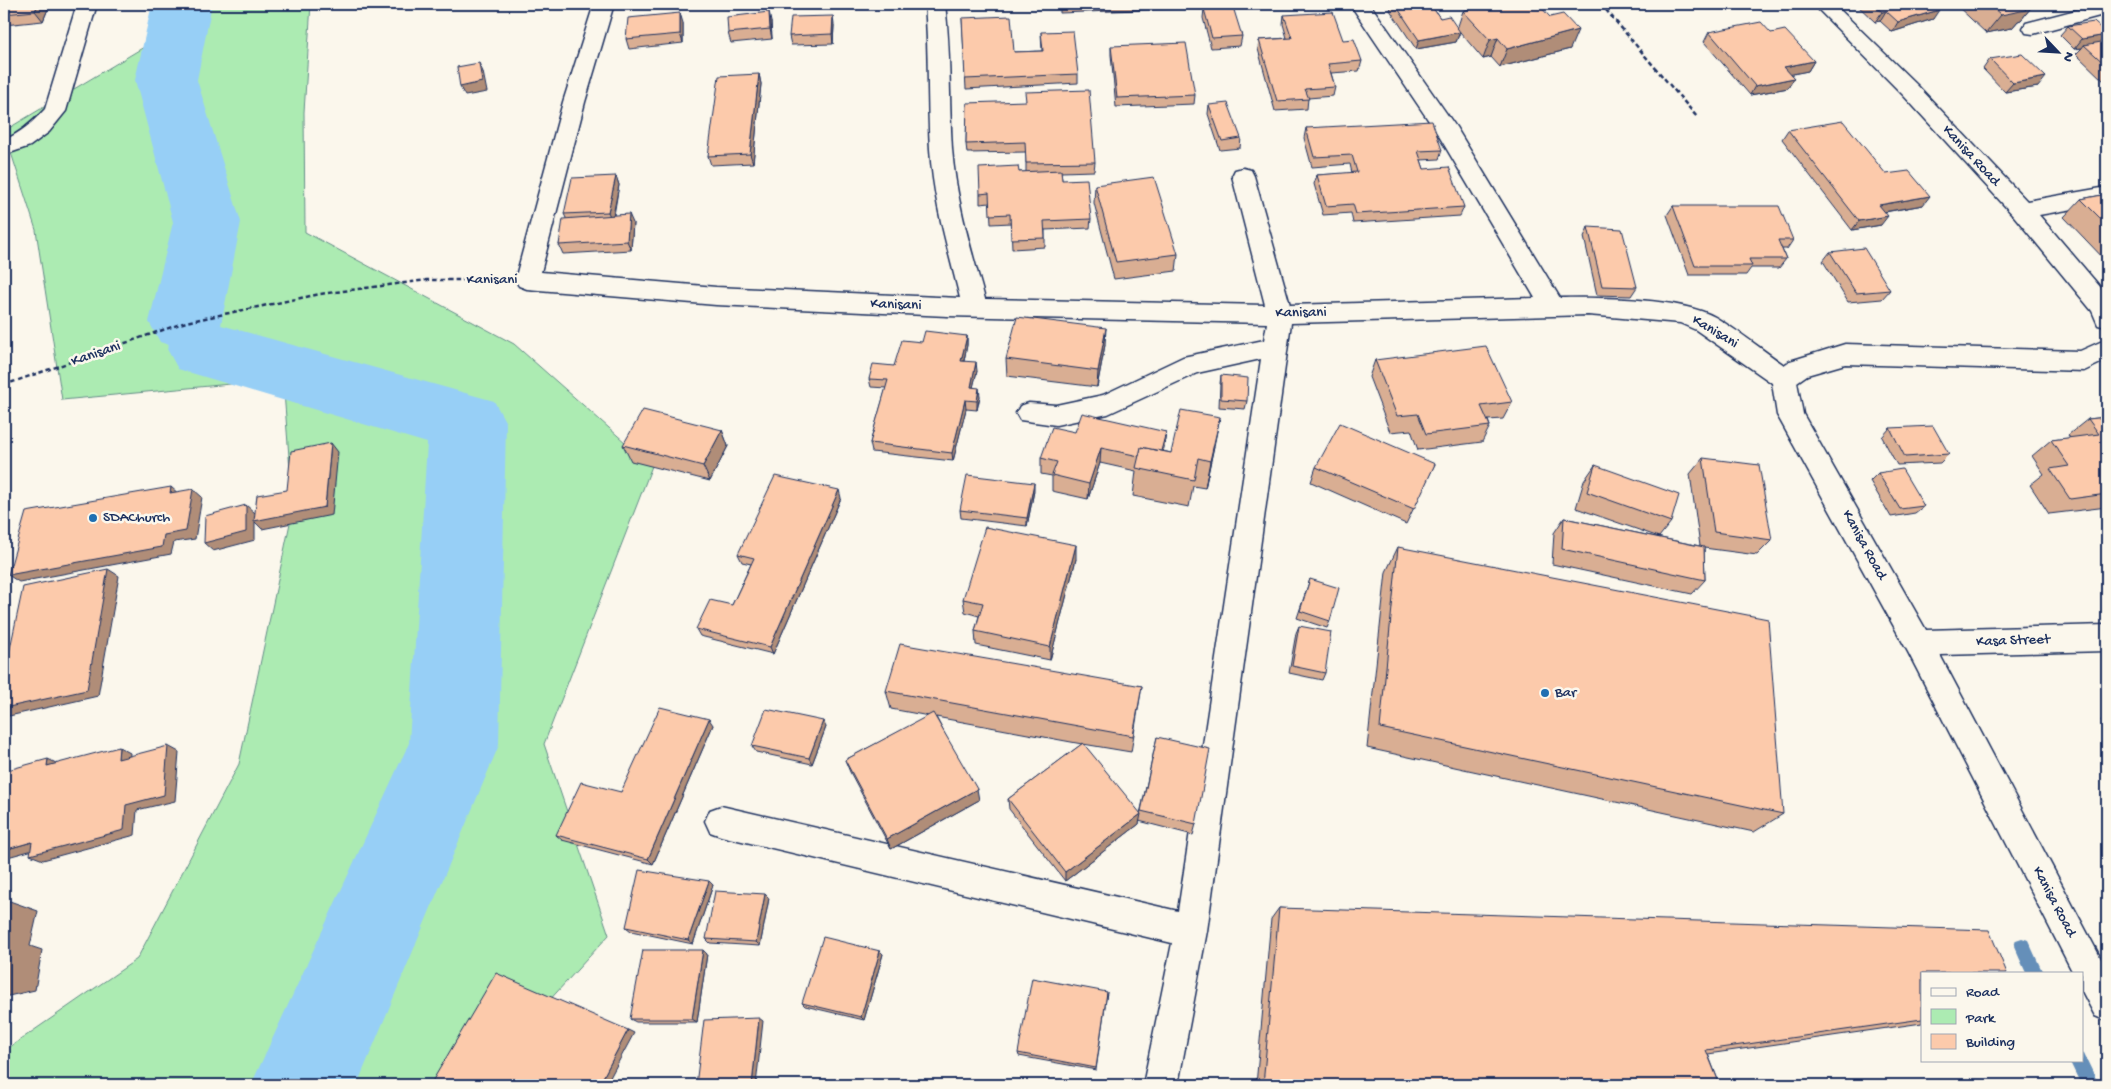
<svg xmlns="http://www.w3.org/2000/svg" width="2111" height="1089" viewBox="0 0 2111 1089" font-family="'Gochi Hand',sans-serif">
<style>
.green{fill:#acebb2;stroke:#648d88}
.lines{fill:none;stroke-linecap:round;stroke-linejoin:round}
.stream{fill:#658fb9;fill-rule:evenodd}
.river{fill:#97cff6;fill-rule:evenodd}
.minor-casing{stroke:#1b2f5e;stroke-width:3}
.path{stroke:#1b2f5e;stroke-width:2.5;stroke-dasharray:4.5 3;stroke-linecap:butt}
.minor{fill:#fbf7ec;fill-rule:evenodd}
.wall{fill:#d9ae93;stroke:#1b2f5e}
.shaded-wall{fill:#b08d78;stroke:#1b2f5e}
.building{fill:#fccaab;stroke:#1b2f5e}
.poi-dot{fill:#1f6fb2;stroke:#fbf7ec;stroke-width:2}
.labels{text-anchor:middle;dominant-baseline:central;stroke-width:5;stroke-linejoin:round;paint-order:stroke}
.street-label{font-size:15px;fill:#1b2f5e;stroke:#fbf7ec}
.poi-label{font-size:15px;fill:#1b2f5e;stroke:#fbf7ec;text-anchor:start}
</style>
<rect width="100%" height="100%" fill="#fbf7ec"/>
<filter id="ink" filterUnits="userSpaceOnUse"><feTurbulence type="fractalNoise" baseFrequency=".02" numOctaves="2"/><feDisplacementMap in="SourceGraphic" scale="10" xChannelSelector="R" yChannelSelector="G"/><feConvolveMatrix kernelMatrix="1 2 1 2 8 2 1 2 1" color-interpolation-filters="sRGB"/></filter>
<g filter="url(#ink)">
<polygon class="green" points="161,4 311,4 304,112 305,232 514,344 652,466 544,744 609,935 472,1085 4,1085 4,1051 137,959 239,764 293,509 283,379 62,400 36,230 4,131 154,41"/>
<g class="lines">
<g class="stream">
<polygon points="2022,938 2028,940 2043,973 2026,973 2014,946 2016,940"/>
<polygon points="2082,1053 2084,1054 2099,1085 2081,1085 2069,1060 2082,1060"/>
</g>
<polygon class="river" points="152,4 212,4 197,80 241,222 221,325 494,401 506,423 499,745 357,1085 251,1085 409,743 427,443 178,369 167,349 169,345 160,342 149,322 173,222 135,80"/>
<defs>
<g id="minor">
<path d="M77,4h20l-31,107 -17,21 -19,14 -26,9v-15c17,-7 29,-18 41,-31z"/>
<path d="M594,4h20l-29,98 -44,170 175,15 244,11c-12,-49 -27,-98 -30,-149 -3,-49 -1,-97 -5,-145h20c6,48 4,97 7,145 4,51 19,100 33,150l280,6 -33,-129 3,-6 8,-2 8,2 3,6 36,129 245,-7 -96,-162 -89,-132h20l86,123 104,171c39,-1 121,0 155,19 24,14 46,32 69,48l6,-4 55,-17 235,7 27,-12v21l-23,11 -239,-7 -38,11 -10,7 6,32 123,216 181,-5v26l-167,4 167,315v51l-12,-5 -13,-25v-18h-9l-165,-321 -127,-230 -4,-7 -5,-32 -76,-53 -16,-7 -92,-8 -297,8 -84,608 -29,154h-35l29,-142 -451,-107 -11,-4 -5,-11 5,-11 11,-4 457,105 83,-552 -64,14 -89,41 -52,11 -36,-5 -4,-7 4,-7 9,-3 27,2 47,-10 80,-38 81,-17 3,-17 -320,-7 -231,-11 -189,-16 -8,-3 -4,-6 48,-178z"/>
<polygon points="1813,4 1834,4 1918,86 2027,201 2107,187 2107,203 2039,215 2107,295 2107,327 2098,325 2092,311 2014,216 1904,96"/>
<polygon points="2099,4 2107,4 2107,14 2033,34 2026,33 2023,28 2026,23"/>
</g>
</defs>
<use href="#minor" class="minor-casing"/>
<g class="path">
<polyline points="1601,4 1697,117"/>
<polyline points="4,385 186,322 320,294 427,280 494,280"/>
</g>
<use href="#minor" class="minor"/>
</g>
<g class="wall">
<polygon points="4,4 50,4 43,21 4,25"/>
<polygon points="1060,4 1216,4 1215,7 1060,13"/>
<polygon points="1392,4 1430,4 1440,18 1457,29 1463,11 1469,9 1471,4 1522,4 1570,49 1500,67 1491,57 1483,59 1460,32 1456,42 1416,49 1390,10"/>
<polygon points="1856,4 1934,4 1933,19 1892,32 1880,21 1875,22"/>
<polygon points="1955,4 2034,4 2021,20 2018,21 2012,28 1986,33"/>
<polygon points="2076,4 2107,4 2107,5 2084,10"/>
<polygon points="1204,9 1242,36 1240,46 1211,48 1203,18"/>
<polygon points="1284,15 1343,40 1362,61 1359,71 1331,73 1335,87 1333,96 1308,98 1307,109 1275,111 1258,49 1259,40 1287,38 1283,24"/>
<polygon points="962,18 1014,52 1042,51 1041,32 1078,74 1078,83 966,89"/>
<polygon points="771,22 772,39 731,43 728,33"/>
<polygon points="683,23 683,43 629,49 626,39"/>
<polygon points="834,25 833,44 791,45 789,36"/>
<polygon points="2068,26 2107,37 2103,41 2107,41 2107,84 2076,54 2082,48 2074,49 2060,35"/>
<polygon points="1709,32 1771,33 1814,61 1808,71 1790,74 1794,78 1788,88 1750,95 1704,42"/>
<polygon points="1111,46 1195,95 1194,104 1116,107 1111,55"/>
<polygon points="1990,59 2038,87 2005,92 1983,69"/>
<polygon points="759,74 761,84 753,163 711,165 708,156"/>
<polygon points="967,103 1095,162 1094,171 1061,172 1062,180 1091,219 1090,228 1045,230 1045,247 1012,249 1011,223 991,224 990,203 980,204 980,194 1019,172 1026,172 1026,152 967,153 966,144"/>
<polygon points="1209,105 1241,138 1240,148 1220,150 1208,114"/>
<polygon points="1306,128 1442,150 1439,159 1421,160 1424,169 1464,207 1460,216 1353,223 1351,213 1323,215 1314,184 1317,175 1352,173 1350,164 1312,167 1304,138"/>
<polygon points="1788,130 1886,174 1923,205 1885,212 1881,225 1852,230 1782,139"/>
<polygon points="616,176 619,185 614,215 633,223 631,250 563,254 559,245 566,218 564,214"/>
<polygon points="1095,185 1178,254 1176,271 1114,279 1094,203"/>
<polygon points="2107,194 2107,262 2064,217 2081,199"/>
<polygon points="1673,206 1793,240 1787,249 1782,249 1786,259 1779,268 1751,268 1746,275 1689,275 1667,215"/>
<polygon points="1588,227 1637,287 1631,296 1597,295 1584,237"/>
<polygon points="1830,252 1890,290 1882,299 1848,302 1823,261"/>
<polygon points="967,336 967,345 964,361 977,371 973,387 980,396 977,410 966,409 953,461 872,452 870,443 886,388 871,387 869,379 894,366 922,342"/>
<polygon points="1105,345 1097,387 1007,376 1006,359"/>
<polygon points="1375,360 1512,402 1503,419 1488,420 1490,426 1482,442 1418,450 1411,430 1390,432 1369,377"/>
<polygon points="1221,375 1247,401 1245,409 1219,407 1220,384"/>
<polygon points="2107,417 2107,508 2107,507 2049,514 2030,485 2044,474 2032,456 2051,440 2070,438 2068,435 2088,419"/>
<polygon points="1890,428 1949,454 1940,463 1897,465 1882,437"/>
<polygon points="722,430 728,446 710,481 631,461 623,445"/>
<polygon points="1075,432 1166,432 1163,451 1171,453 1214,446 1205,488 1193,486 1189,507 1133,496 1136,471 1100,463 1088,499 1052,491 1052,476 1041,474 1041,458"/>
<polygon points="1703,458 1772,540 1757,555 1704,548 1705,580 1692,594 1552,564 1554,533 1564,518 1700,546 1690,474"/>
<polygon points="1435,464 1406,524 1311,482 1316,467"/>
<polygon points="1595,465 1671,522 1659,537 1576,508 1584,481"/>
<polygon points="1878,473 1924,506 1915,513 1891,517 1870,481"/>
<polygon points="1034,491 1027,526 961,518 960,510"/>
<polygon points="841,498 773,654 700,636 696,629 732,605 751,564 742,562 738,554"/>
<polygon points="1398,547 1783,814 1754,832 1367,748 1386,572"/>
<polygon points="1076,559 1050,660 976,645 975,631 979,616 965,612 963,599"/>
<polygon points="1310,579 1330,621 1327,628 1297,618"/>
<polygon points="1299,626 1325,673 1322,680 1289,673 1296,633"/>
<polygon points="1142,686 1131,752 1083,744 1140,814 1157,737 1196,824 1193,835 1139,821 1139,824 1065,881 1009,809 1008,799 1082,744 936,717 979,800 891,849 850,772 845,760 929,716 891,709 886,691"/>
<polygon points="2107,716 2107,729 2101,720"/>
<polygon points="713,725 653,864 562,840 556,835 621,792"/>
<polygon points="826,727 812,764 756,752 752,746"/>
<polygon points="713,885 693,944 631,931 626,927"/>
<polygon points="769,898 760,946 710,943 706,939"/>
<polygon points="1279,908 1922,973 1922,1023 1708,1054 1720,1085 1256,1085 1271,919"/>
<polygon points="707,954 697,1022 636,1022 630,1019"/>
<polygon points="883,954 864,1020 805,1006 802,1003"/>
<polygon points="1107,992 1096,1070 1019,1056 1018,1053"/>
</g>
<g class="shaded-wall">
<polygon points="38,4 50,4 43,21 35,11"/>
<polygon points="2020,4 2034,4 2021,20 2018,21 2012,28 1986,33 2001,15"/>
<polygon points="2089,4 2107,4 2107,5 2084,10"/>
<polygon points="1939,10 1933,19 1892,32 1898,22"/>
<polygon points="1886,11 1880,21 1875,22 1882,12"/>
<polygon points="769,12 771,22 772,39 770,29"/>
<polygon points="680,13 683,23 683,43 680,34"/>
<polygon points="833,16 834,25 833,44 832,34"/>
<polygon points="1578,30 1570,49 1500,67 1507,49"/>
<polygon points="1460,32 1456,42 1416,49 1419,40"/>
<polygon points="2107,35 2107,37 2100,45 2084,45 2082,48 2074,49 2082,39"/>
<polygon points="1498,38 1491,57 1483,59 1490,40"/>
<polygon points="1814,61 1808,71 1778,77 1784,67"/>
<polygon points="479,63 483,72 487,92 465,96 460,87"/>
<polygon points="759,74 761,84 753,163 750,154"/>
<polygon points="2046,77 2038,87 2005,92 2013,83"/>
<polygon points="1794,78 1788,88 1750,95 1755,86"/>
<polygon points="616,176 619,185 612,221 608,212"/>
<polygon points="1930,196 1923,205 1872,214 1879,205"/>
<polygon points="629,214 633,223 631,250 627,241"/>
<polygon points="1888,216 1881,225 1852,230 1859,221"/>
<polygon points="1106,328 1105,345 1097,387 1098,371"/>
<polygon points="967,336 967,345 962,370 961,361"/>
<polygon points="976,362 977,371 971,396 971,387"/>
<polygon points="979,388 980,396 977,410 977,401"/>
<polygon points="965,400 966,409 953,461 952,453"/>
<polygon points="1220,417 1214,446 1205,488 1210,461"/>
<polygon points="722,430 728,446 710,481 703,466"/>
<polygon points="1166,432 1164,448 1157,472 1158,460"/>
<polygon points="331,443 338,452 332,515 262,529 255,522 255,540 213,551 204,543 246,505 255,513 325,507"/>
<polygon points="1101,448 1100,463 1088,499 1089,484"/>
<polygon points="1034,483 1034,491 1027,526 1027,518"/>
<polygon points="171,487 180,495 170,493"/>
<polygon points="193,489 202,497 195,539 174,542 171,554 19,582 8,575 164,535"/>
<polygon points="839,490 841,498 773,654 770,647"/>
<polygon points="1076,545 1076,559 1050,660 1050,647"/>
<polygon points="108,569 119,576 98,696 9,716 4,713 4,708"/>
<polygon points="4,614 8,617 4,646"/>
<polygon points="709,719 713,725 653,864 648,859"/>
<polygon points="823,721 826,727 812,764 809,758"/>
<polygon points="168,746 179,752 175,801 137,810 135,835 43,860 30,855 126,805"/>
<polygon points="119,747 130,753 129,765 118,759"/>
<polygon points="48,759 60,765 47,766"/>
<polygon points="977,789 979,800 891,849 887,839"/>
<polygon points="1141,814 1139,824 1065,881 1065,872"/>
<polygon points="32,842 44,847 4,858 4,850"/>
<polygon points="709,881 713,885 693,944 688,940"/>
<polygon points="765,894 769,898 760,946 756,942"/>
<polygon points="4,899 38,911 30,946 42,950 35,990 4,997"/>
<polygon points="703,950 707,954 697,1022 692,1019"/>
<polygon points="880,951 883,954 864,1020 861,1017"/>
<polygon points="759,1018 763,1021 756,1085 752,1085"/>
<polygon points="628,1030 634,1033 606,1085 599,1085"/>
</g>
<g class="building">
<polygon points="4,4 38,4 35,11 4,14"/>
<polygon points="1395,4 1430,4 1440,18 1449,16 1460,32 1419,40"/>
<polygon points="1474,4 1522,4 1523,5 1528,4 1538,4 1550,17 1563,14 1578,30 1507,49 1498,38 1490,40 1463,11 1477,7"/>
<polygon points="1873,4 1933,4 1939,10 1898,22 1886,11 1882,12"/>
<polygon points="1989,4 2024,4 2020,4 2026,10 2001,15"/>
<polygon points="1233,7 1242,36 1212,38 1204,9"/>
<polygon points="769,12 770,29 728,33 727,17"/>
<polygon points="1333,12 1343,40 1354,39 1362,61 1328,64 1335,87 1305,89 1309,99 1277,101 1259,40 1292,38 1284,15"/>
<polygon points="680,13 680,34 626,39 628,18"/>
<polygon points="833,16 832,34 789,36 791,17"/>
<polygon points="1011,16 1014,52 1043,51 1041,32 1073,31 1078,74 965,79 962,18"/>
<polygon points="1761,22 1771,33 1785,30 1814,61 1784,67 1794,78 1755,86 1709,32"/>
<polygon points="2094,22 2107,34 2107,35 2082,39 2068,26"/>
<polygon points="2107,41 2107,66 2084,45"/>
<polygon points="1186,43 1195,95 1117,98 1111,46"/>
<polygon points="2022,54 2046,77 2013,83 1990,59"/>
<polygon points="479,63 482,82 460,87 457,67"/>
<polygon points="759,74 750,154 708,156 719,76"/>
<polygon points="1089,90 1095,162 1026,163 1025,142 966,144 967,103 1026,101 1025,92"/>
<polygon points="1228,103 1241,138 1222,141 1209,105"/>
<polygon points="1432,121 1442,150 1418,151 1424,169 1449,167 1464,207 1356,214 1353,204 1326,206 1317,175 1357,172 1352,155 1314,157 1306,128"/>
<polygon points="1843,121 1886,174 1909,171 1930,196 1879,205 1888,216 1859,221 1788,130"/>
<polygon points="1018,166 1019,172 1061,170 1062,180 1087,179 1091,219 1044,221 1045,238 1011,239 1010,214 990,215 989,193 980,194 979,168"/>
<polygon points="616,176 608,212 564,214 572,178"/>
<polygon points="1154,177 1178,254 1116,262 1095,185"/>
<polygon points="2107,194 2107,225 2081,199"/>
<polygon points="1673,206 1779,206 1793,240 1778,240 1786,259 1749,259 1752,266 1695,266"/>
<polygon points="629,214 627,241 559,245 563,219"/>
<polygon points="1588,227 1622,229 1637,287 1602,286"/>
<polygon points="1864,248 1890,290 1856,293 1830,252"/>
<polygon points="1017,317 1106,328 1098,371 1006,359"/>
<polygon points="925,331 967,336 961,361 976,362 971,387 979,388 977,401 965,400 952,453 870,443 888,380 869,379 873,364 894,366 902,340 922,342"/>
<polygon points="1486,346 1512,402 1481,406 1490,426 1426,434 1418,414 1397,416 1375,360"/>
<polygon points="1221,375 1248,378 1247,401 1221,399"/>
<polygon points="643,410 722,430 703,466 623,445"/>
<polygon points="1181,410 1220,417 1210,461 1198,458 1194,480 1136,468 1141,447 1171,453"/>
<polygon points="1082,413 1166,432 1161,451 1141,447 1139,456 1101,448 1089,484 1052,475 1057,462 1041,458 1052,427 1075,432"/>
<polygon points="2107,417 2107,494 2070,499 2050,469 2069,466 2051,440 2099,434 2088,419"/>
<polygon points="1340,423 1435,464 1414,509 1316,467"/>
<polygon points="1933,426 1949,454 1905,457 1890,428"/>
<polygon points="331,443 325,507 254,521 257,495 287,490 291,451"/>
<polygon points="1703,458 1759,465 1772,540 1714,532"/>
<polygon points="1595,465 1679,495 1671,522 1587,492"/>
<polygon points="1902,469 1924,506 1900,509 1878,473"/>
<polygon points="967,475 1034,483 1027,518 960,510"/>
<polygon points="775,476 839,490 770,647 696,629 710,600 732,605 754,558 738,554"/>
<polygon points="171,487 170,493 193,489 186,531 164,535 162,547 8,575 26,512"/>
<polygon points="246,505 246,532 204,543 205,516"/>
<polygon points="1564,518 1704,547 1705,580 1562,549"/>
<polygon points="985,527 1076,545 1050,647 975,631 983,603 963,599"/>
<polygon points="1398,547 1768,619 1783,814 1380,728"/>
<polygon points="108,569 87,690 4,708 4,677 23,587"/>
<polygon points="1310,579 1339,588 1330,621 1300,611"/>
<polygon points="1299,626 1331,632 1325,673 1292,666"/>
<polygon points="900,644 1142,686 1133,736 886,691"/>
<polygon points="660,707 709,719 648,859 556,835 581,782 621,792"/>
<polygon points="766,709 823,721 809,758 752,746"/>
<polygon points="933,713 977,789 887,839 845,760"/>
<polygon points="1157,737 1210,749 1196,824 1141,811"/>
<polygon points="1083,743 1141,814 1065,872 1008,799"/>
<polygon points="168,746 164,795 126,805 124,830 30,855 32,842 4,850 4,771 48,759 47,766 119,747 118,759"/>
<polygon points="639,870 709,881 688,940 626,927"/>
<polygon points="715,891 765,894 756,942 706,939"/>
<polygon points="1279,908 1989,930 2007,973 1922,973 1922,1019 1706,1050 1720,1085 1263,1085"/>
<polygon points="823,937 880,951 861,1017 802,1003"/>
<polygon points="643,950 703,950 692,1019 630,1019"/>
<polygon points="496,973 628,1030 599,1085 430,1085"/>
<polygon points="1032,978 1107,992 1096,1068 1018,1053"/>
<polygon points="759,1018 752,1085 696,1085 704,1020"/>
</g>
</g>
<g class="poi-dot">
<circle cx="93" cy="518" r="5"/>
<circle cx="1545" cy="693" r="5"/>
</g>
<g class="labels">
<g class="street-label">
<text transform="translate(1971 156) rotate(47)">Kanisa Road</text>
<text x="492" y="280">Kanisani</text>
<text transform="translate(896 305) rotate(2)">Kanisani</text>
<text transform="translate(1301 313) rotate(-1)">Kanisani</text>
<text transform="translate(1715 332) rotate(31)">Kanisani</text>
<text transform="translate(96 354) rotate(-19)">Kanisani</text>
<text transform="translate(1864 545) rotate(61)">Kanisa Road</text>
<text transform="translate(2013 641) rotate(-2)">Kasa Street</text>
<text transform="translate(2054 902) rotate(62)">Kanisa Road</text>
</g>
<g class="poi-label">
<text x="103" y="518">SDAChurch</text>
<text x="1555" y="693">Bar</text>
</g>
</g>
<rect width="2111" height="1089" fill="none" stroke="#fbf7ec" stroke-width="20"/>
<rect x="10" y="10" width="2091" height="1069" fill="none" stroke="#1b2f5e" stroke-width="2" filter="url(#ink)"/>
<rect x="1921" y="972" width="162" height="90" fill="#fbf7ec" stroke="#a1a7b3"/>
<rect x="1931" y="988" width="25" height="8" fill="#fbf7ec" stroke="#a1a7b3"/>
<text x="1966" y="996" font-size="15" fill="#1b2f5e">Road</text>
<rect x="1931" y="1009" width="25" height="15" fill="#acebb2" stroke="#a1a7b3"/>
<text x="1966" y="1022" font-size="15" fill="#1b2f5e">Park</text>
<rect x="1931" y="1034" width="25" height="15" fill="#fccaab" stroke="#a1a7b3"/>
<text x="1966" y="1046" font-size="15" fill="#1b2f5e">Building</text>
<g transform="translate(2058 52) rotate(115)" stroke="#fbf7ec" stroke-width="4" paint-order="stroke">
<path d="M0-4L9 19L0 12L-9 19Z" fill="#1b2f5e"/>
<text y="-8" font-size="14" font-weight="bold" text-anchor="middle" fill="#1b2f5e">N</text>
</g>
</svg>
